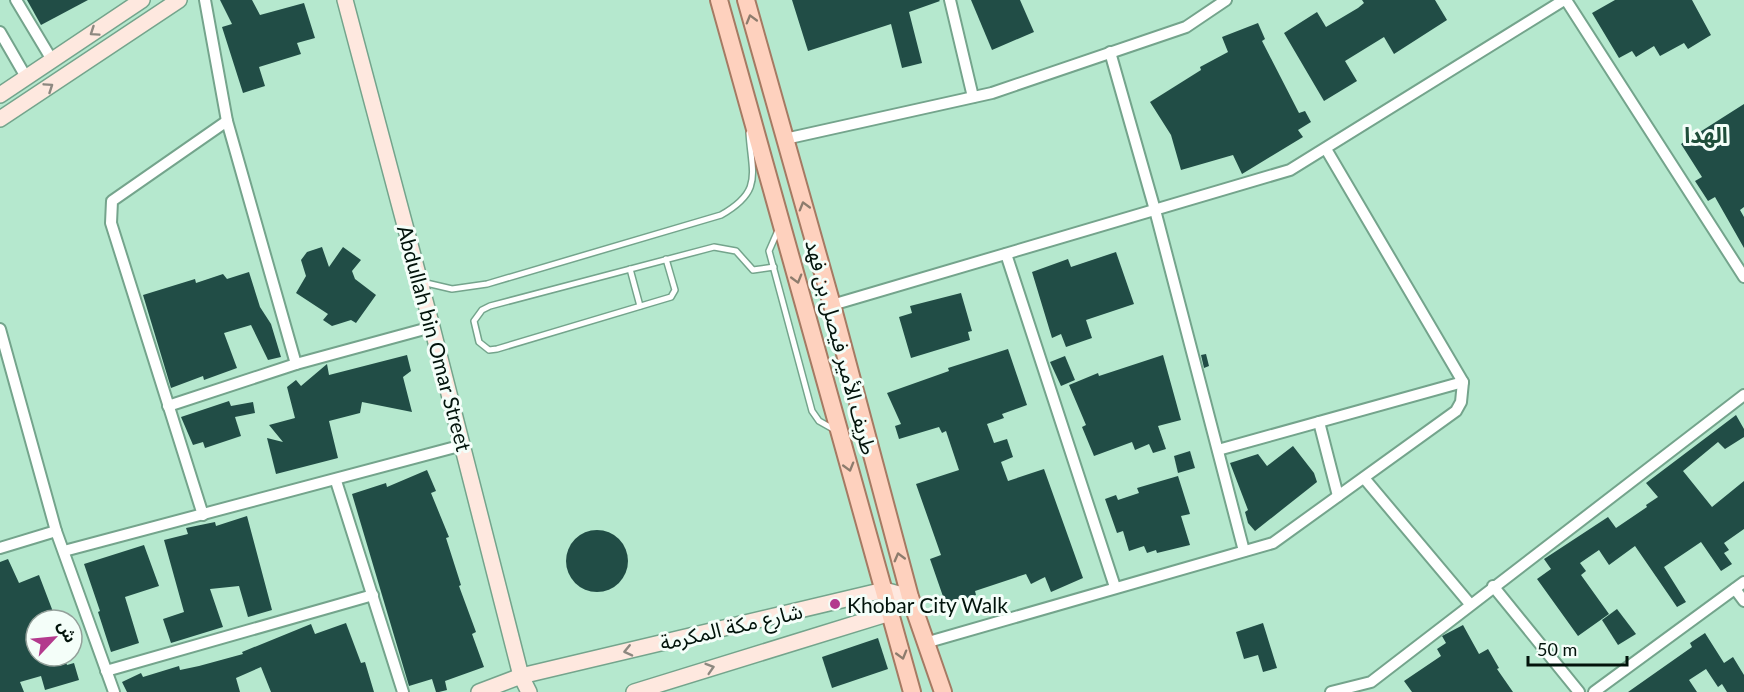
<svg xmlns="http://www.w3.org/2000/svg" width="1744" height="692" viewBox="0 0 1744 692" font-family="Lato,'Noto Sans Arabic',sans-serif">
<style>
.building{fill:#214d46}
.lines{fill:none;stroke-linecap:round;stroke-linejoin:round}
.lane-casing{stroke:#74a48c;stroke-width:8}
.street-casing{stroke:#74a48c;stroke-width:14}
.secondary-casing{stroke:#74a48c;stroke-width:18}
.primary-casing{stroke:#a57a63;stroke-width:20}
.lane{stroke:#fff;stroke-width:5}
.street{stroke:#fff;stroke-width:10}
.secondary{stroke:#fee8df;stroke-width:15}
.primary{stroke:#fed1be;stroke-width:16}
.oneway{stroke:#8d7c6d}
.oneway2{stroke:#8d8880}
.poi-dot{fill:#b33a8d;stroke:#f4fef9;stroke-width:2}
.labels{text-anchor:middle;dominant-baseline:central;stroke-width:6;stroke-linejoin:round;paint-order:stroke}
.street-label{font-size:21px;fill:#02130b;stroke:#f4fef9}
.poi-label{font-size:21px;fill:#02130b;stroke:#f4fef9;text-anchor:start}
.neighbourhood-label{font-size:22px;font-weight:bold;fill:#1f4e3a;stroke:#f4fef9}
</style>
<rect width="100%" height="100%" fill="#b5e8ce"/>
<g class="building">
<polygon points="27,0 88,0 41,25"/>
<polygon points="220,0 252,0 260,15 304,3 315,38 297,43 301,54 259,67 265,86 243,93 222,27 232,24"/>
<polygon points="792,0 939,0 940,1 909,12 922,63 902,68 891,24 808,51"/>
<polygon points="971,0 1020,0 1034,32 992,50"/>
<polygon points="1362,0 1435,0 1447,20 1394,54 1384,37 1345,61 1357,81 1324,101 1284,33 1317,12 1326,27 1358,8 1364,3"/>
<polygon points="1615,0 1692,0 1711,35 1688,49 1684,43 1660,56 1654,46 1636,57 1632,51 1619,58 1592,13"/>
<polygon points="1258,23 1265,39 1262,41 1299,113 1305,111 1311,122 1298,130 1303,137 1242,174 1233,155 1181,170 1171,135 1150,102 1201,70 1200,67 1228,52 1222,37"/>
<polygon points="1744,104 1744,207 1740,210 1744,217 1744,248 1715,197 1708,201 1695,181 1702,177 1681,144"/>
<polygon points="322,247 329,267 343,247 361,260 352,271 355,279 376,295 356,323 351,320 332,326 323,320 328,314 296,293 306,276 301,260 307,252"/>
<polygon points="1116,252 1134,304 1086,320 1092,338 1066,347 1061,334 1052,338 1032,272 1068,259 1071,267"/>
<polygon points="249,272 260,307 271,324 281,357 268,360 251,325 224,333 237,368 204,380 203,376 171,388 143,295 195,279 196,283 223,274 227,279"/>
<polygon points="961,293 972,331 968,332 970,340 911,358 899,317 912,313 910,306"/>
<polygon points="1008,349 1027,405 1002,414 1004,418 987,424 994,443 1007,439 1013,457 1001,462 1008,481 1044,469 1083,578 1051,592 1045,577 1031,584 1026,574 975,591 976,595 946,605 930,559 941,555 916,484 959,470 946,431 942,433 939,427 899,439 895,426 901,424 887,393 949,371 948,368"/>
<polygon points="1206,354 1209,366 1204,368 1201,355"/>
<polygon points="407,355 411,371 403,377 412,412 362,402 360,413 329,421 338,458 276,474 267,438 283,442 269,425 295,418 287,387 296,380 301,386 327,364 329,375"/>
<polygon points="1163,355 1181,420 1158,426 1166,449 1153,453 1149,444 1135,450 1132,442 1094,456 1082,427 1086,425 1069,385 1098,373 1099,376"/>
<polygon points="1065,356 1075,380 1061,386 1050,362"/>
<polygon points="229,401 231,406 253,402 255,413 235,417 241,436 205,448 203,442 193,445 181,417"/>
<polygon points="1736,415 1744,429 1744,437 1725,449 1718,442 1683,471 1712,507 1744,481 1744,529 1724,543 1729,550 1724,553 1732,564 1721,571 1701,542 1664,567 1686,602 1677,607 1635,546 1609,565 1599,550 1580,563 1586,571 1581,575 1609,614 1578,636 1537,579 1551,569 1544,559 1608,517 1616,528 1647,507 1646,505 1658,497 1646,483"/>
<polygon points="1293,446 1314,473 1317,482 1255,531 1248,523 1245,512 1248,510 1230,463 1258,454 1267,466"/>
<polygon points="1190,451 1195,468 1178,473 1174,456"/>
<polygon points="427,470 436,491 431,493 449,537 446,538 461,585 459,586 476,632 472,634 484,667 445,681 447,690 439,692 436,692 432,679 409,686 352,494 386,483 387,487"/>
<polygon points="1178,476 1190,514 1181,516 1190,545 1157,553 1156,550 1147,553 1144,546 1129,551 1123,531 1117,533 1105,499 1116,495 1118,500 1139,493 1137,488"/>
<polygon points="247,516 272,610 248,617 239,586 210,589 223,627 171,643 163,619 184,612 164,540 188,534 186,528 215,522 216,526"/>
<circle cx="597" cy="561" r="31"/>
<polygon points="144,545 159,586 125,597 139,643 111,652 98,612 100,611 84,564"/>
<polygon points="8,559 19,583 39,575 55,617 36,620 36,656 64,656 67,665 74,663 79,680 45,690 41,676 20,682 24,692 0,692 0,562"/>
<polygon points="1617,609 1636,634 1618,645 1602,620"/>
<polygon points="346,623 361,663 365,662 374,692 271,692 261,667 236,678 240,692 127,692 122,682 141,673 143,677 179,666 180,670 199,666 243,654 242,652 311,624 315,634"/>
<polygon points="1263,623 1277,668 1263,672 1258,655 1244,659 1236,632"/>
<polygon points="1463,625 1479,654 1488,649 1499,668 1497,669 1513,692 1412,692 1404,681 1441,656 1437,649 1446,643 1442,636"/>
<polygon points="1705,633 1724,663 1733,657 1744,675 1744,692 1727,692 1722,684 1718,687 1706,669 1689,680 1697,692 1628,692 1692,647 1690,643"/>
<polygon points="878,638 888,669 832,688 822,657"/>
</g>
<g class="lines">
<defs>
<g id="lane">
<polyline points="779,228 769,251 812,411 819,421 835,430"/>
<polyline points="666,259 675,290 671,297 497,349 489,350 479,342 474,321 482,310 490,306 714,247 736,251 753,270 774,267"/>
<polyline points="630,269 640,306"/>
<path d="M422,282l30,7 35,-5 234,-69c42,-24 31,-40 28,-82"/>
</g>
<g id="street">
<polyline points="16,0 52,60"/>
<polyline points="205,0 227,121 296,364"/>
<polyline points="950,0 973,97"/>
<polyline points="1566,0 1744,277"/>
<polyline points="0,32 26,77"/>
<polyline points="1110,52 1155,210 1244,551"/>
<polyline points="785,139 992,93 1186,27 1226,0"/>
<polyline points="1006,254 1115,587"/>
<polyline points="832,305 1290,170 1564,0"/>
<polyline points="0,329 56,531 114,692"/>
<polyline points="168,406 296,364 432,327"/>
<polyline points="1319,422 1338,496"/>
<polyline points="1218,450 1463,382"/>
<polyline points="1364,478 1470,604"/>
<polyline points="336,481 403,692"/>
<polyline points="203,515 111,223 112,201 227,121"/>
<polyline points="0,548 56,531"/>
<polyline points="64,551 463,445"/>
<polyline points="1493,586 1579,692"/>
<polyline points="1735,589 1744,601"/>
<polyline points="925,643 1273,543 1456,411 1461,402 1463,382 1326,149"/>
<polyline points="106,671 373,595"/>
<polyline points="1331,692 1371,682 1744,395"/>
<polyline points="1594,692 1744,582"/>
</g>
<g id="secondary">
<polyline points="345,0 432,327 521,676 529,692"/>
<polyline points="0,95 142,0"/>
<polyline points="0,119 179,0"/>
<polyline points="479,692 521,676 884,590 910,597"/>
<polyline points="634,692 890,613 910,597"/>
</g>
<g id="primary">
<polyline points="719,0 912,692"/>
<polyline points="746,0 832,305 910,597 943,692"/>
</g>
</defs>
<use href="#lane" class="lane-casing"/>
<use href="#street" class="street-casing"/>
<use href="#secondary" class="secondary-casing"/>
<use href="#primary" class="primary-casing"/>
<use href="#lane" class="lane"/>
<use href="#street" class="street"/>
<use href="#secondary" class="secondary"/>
<use href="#primary" class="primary"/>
</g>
<defs><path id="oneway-chevron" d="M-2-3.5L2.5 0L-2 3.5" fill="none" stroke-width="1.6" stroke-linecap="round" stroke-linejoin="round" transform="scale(1.5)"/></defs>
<g class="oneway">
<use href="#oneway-chevron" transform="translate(751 19) rotate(-106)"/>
<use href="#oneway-chevron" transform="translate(804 206) rotate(-106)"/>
<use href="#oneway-chevron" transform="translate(797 279) rotate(74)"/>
<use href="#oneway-chevron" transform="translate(849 467) rotate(74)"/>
<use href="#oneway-chevron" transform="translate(899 557) rotate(-105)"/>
<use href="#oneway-chevron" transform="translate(902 655) rotate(74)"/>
</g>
<g class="oneway2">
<use href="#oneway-chevron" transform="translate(94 32) rotate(146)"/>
<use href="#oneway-chevron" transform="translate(49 87) rotate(-34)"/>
<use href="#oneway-chevron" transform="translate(628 651) rotate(167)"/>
<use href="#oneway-chevron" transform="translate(710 668) rotate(-17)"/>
</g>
<circle class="poi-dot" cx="835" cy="604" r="6"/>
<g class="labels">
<g class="street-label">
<text transform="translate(435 338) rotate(75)">Abdullah bin Omar Street</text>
<text transform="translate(842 347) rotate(75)">طريف الأمير فيصل بن فهد</text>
<text transform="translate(731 626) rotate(-13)">شارع مكة المكرمة</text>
</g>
<g class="poi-label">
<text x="847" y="604">Khobar City Walk</text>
</g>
<g class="neighbourhood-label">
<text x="1706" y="134">الهدا</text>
</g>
</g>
<g transform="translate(54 638) rotate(64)"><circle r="28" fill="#f4fef9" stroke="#93a09a" stroke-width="1.5"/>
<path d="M0-4.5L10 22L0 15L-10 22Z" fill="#b33a8d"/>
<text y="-9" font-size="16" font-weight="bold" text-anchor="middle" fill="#02130b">ش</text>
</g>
<path d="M1528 656v9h99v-9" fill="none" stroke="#02130b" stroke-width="3"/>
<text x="1537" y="656" font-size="18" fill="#02130b" stroke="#f4fef9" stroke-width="4.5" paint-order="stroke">50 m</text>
</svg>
